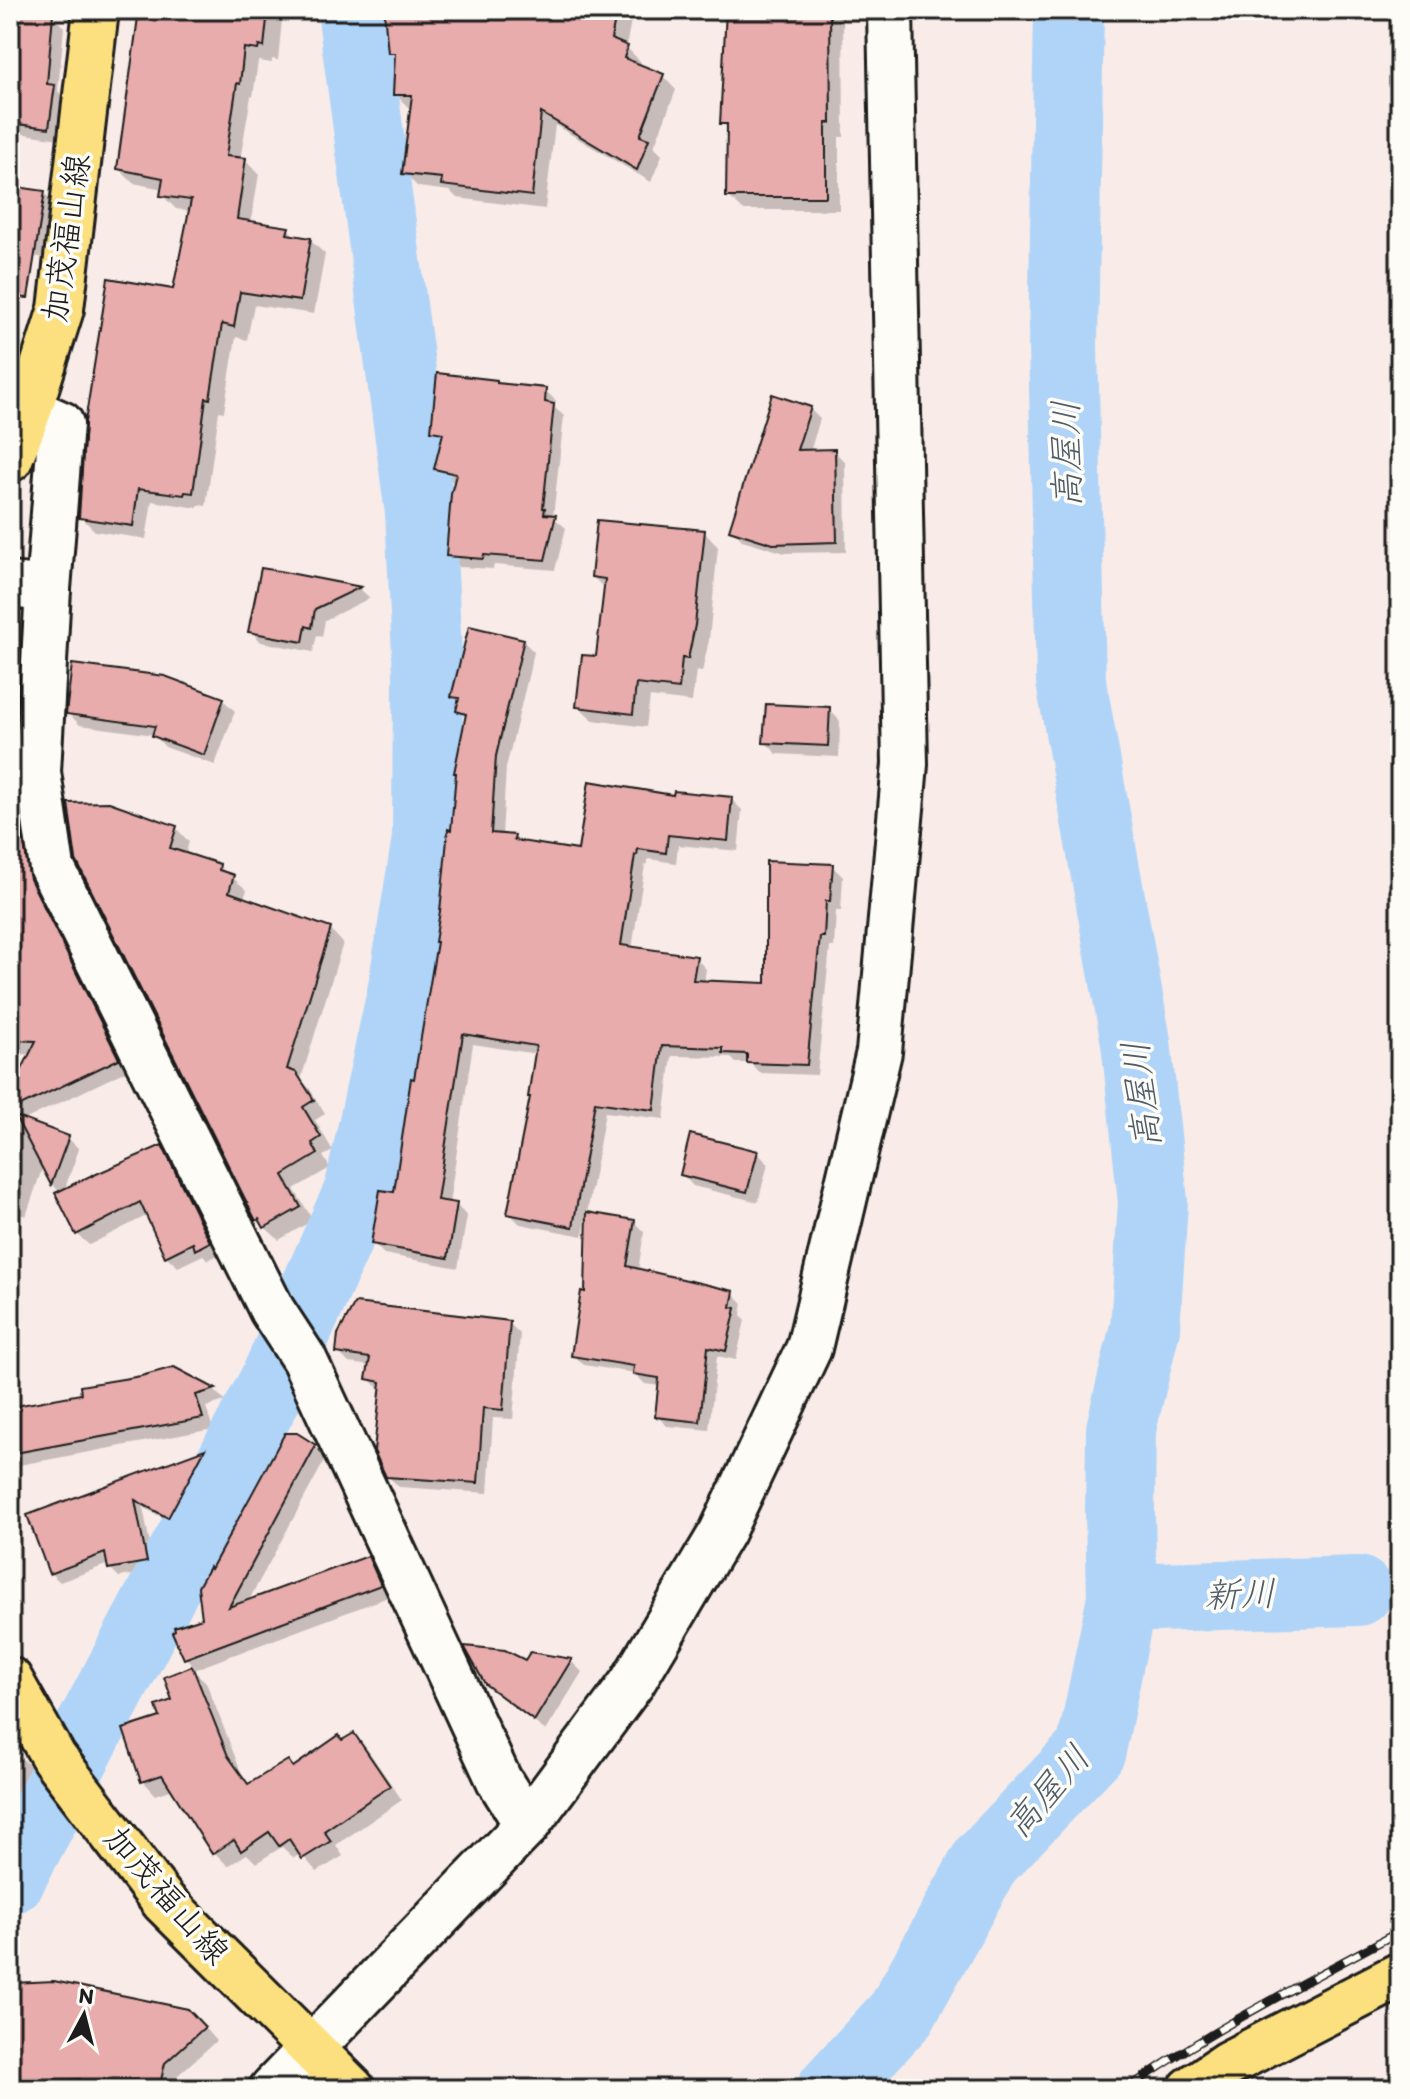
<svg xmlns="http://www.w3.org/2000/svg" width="1410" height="2099" viewBox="0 0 1410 2099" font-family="Itim,'Klee One',sans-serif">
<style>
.shadow{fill:#0003}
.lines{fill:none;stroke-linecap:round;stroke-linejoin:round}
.river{stroke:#afd4f8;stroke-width:70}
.building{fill:#e7acab;stroke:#1c1c1c;stroke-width:2}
.minor-casing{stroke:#1c1c1c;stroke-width:50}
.major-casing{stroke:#1c1c1c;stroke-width:50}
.highway-casing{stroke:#1c1c1c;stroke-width:50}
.minor{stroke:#fdfcf7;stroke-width:44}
.major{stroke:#fce080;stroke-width:44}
.highway{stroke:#fce080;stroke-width:44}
.rail-casing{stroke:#1c1c1c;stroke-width:9}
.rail{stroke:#fdfcf7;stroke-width:6;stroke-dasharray:18;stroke-linecap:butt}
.labels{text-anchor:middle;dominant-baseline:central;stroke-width:7;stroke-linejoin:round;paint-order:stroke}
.street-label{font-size:34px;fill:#1c1c1c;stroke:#fdfcf7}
.water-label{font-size:36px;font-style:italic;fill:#4f5c69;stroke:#fdfcf7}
</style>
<rect width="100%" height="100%" fill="#f9ece8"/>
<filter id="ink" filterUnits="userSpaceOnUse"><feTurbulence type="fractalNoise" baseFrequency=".0125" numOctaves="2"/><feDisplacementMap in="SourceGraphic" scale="16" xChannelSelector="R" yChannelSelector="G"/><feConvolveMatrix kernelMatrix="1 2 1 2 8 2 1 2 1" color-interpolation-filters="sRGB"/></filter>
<g filter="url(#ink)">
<g class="shadow">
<polygon points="165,10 283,10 278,60 272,59 272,63 258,61 253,97 251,96 240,160 245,160 259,174 251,223 288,229 296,237 310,240 325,254 314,314 254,305 247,340 236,337 224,412 219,411 206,506 198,505 198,508 152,501 146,539 95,531 81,517 174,291 190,211 176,209 162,195 163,189 133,183 119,169"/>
<polygon points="386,10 633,10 626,47 641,62 639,67 663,76 676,90 654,147 662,155 651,182 555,125 545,209 457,198 450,191 418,187 404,173 412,108 409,108 395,94 396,59 390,52"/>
<polygon points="728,10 843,10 844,137 839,137 839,210 743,210 728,196 729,129 722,123"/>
<polygon points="10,12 52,16 64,27 58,91 65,99 60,139 10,132"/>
<polygon points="10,188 44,193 55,204 47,258 10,253"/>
<polygon points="496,381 500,385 545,390 556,401 555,408 564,416 553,517 566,528 555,570 494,565 493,569 459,567 448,556 456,482 447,480 436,469 443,440 433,431"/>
<polygon points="810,409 820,419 810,452 834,451 845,462 846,552 785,553 742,540 732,529"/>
<polygon points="704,532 718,547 709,640 702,672 696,671 692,702 650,697 646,727 593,720 578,706 598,659 606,590 593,577"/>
<polygon points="262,570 360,589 370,598 325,620 322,637 317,635 313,652 261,642 251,631"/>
<polygon points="523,641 534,652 506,768 502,836 514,837 520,843 579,852 675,797 731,799 742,810 738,851 678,845 676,863 648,859 647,865 645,865 632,949 696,958 706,969 704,983 768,985 832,866 843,877 841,911 836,911 834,947 830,947 817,1075 760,1073 750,1063 736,1063 730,1057 672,1056 664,1119 605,1112 587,1214 634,1222 644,1232 638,1271 733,1293 743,1303 741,1315 745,1320 736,1360 717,1356 709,1430 667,1426 657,1416 660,1386 645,1384 634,1373 584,1365 574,1355 587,1294 589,1217 586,1217 583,1236 520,1224 509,1213 532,1098 537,1054 473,1044 449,1204 456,1205 467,1216 458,1268 384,1254 373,1243 395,1195 439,943 467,719 458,710 460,703 453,696"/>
<polygon points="223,700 235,711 215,765 165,747 154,735 80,725 68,713"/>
<polygon points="829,709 840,721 839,757 777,754 765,742"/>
<polygon points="10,718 15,719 26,730 128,1070 22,1121 12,1110 33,1054 10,1055"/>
<polygon points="176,828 189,842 185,855 219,866 247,890 244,898 330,929 343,943 301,1079 309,1088 325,1114 315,1120 333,1151 323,1156 330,1168 294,1189 313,1220 279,1240 257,1220 78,860"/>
<polygon points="10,1116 68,1138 79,1149 64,1191 161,1147 173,1159 220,1254 208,1260 203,1255 178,1267 166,1256 148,1215 89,1245 77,1234 61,1193 52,1184 43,1166 26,1216 10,1211"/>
<polygon points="757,1152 768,1164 758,1202 693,1186 682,1174"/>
<polygon points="509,1323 520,1334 513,1419 493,1418 488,1493 399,1487 388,1476 382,1390 379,1389 369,1379 371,1366 349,1363 338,1352"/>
<polygon points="174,1369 215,1391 225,1401 206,1407 213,1429 14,1466 10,1462 10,1409 83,1396"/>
<polygon points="297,1435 315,1447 326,1458 248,1602 367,1558 378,1569 391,1596 193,1670 206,1682 241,1772 250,1785 294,1769 353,1735 367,1749 402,1800 336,1845 343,1856 317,1872 301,1854 294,1858 282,1847 256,1863 247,1854 228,1866 214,1852 173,1789 156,1795 143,1781 162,1718 175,1701 166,1678 195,1667 186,1658 204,1619 212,1572"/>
<polygon points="204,1452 213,1460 178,1526 143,1507 155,1571 119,1577 110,1568 109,1564 60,1582 50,1573 30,1517"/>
<polygon points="531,1654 571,1661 582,1672 546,1731 498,1695 486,1682 526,1662"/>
<polygon points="10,1752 24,1760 33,1769 10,1810"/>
<polygon points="201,2024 216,2041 177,2076 174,2089 26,2089 18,2081"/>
</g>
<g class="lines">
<g class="river">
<polyline points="1122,1598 1358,1591"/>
<polyline points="10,1879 274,1382 359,1191 402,993 427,839 428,675 420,512 352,10"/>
<polyline points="832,2089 901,2014 986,1860 1091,1750 1122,1598 1120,1514 1121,1429 1145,1328 1153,1202 1136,1042 1071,681 1063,346 1069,10"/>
</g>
</g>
<g class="building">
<polygon points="10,10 53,14 47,84 55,85 49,128 10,123"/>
<polygon points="139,10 268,10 264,47 259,46 258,50 244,48 240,84 237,83 226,156 246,158 237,219 289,227 287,234 311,238 300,301 240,292 234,327 222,324 210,399 206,398 193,493 185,492 184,495 138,489 133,526 79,518 85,422 108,278 173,289 191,200 160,196 163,178 117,169"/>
<polygon points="384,10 617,10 611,39 628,46 624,58 664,74 640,136 649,139 637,170 541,113 532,196 441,185 442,178 402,174 412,95 393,95 395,53 388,53"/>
<polygon points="726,10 830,10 831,123 826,123 826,197 726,197 727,124 720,124"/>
<polygon points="10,186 45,191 28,298 10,297"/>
<polygon points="437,373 497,380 497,383 546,388 545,402 554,404 543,508 545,508 544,514 556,515 545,560 484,555 483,559 446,556 451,494 456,474 434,469 443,433 431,431"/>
<polygon points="772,394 811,407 797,450 835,449 837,542 773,544 729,530"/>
<polygon points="597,520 705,530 695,625 688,659 682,658 679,689 636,684 633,714 576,707 582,655 596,656 605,579 591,577"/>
<polygon points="261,568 279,571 361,587 315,609 312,628 306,626 303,642 248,632"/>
<polygon points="469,626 524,639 496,756 491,833 515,835 514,840 578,850 589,781 673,795 674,791 732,797 728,841 668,835 666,853 638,849 637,855 635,855 621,945 697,956 693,980 766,983 766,861 833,864 830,901 826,901 824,937 820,937 807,1065 747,1063 747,1054 723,1053 723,1048 662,1046 654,1110 595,1102 573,1227 507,1214 530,1097 528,1097 536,1046 463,1034 437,1200 457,1203 448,1258 371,1244 380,1190 394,1192 411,1078 414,1079 437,942 435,942 440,911 448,829 451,830 456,773 454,773 466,714 456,711 459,698 451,697"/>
<polygon points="72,664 165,676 224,698 204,755 152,736 155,726 66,714"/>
<polygon points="766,704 830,707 828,746 763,743"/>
<polygon points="109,802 177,826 170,848 220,864 219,870 234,875 229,892 331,928 287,1069 296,1072 314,1100 303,1107 321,1137 312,1143 318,1154 283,1175 301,1207 264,1228 259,1219 256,1221 76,860 68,803"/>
<polygon points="10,804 17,804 30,879 119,1059 10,1111 10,1093 36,1041 10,1040"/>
<polygon points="15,1116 69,1136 51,1185"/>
<polygon points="690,1134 758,1151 747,1192 680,1175"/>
<polygon points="162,1145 210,1242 195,1250 193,1243 165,1257 140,1202 76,1235 55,1193 92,1175 92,1176"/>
<polygon points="587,1212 635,1220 627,1266 734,1291 731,1307 736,1308 726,1351 708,1347 700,1422 655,1417 659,1378 633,1374 634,1366 571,1356 581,1291 585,1292"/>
<polygon points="355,1303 510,1321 503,1410 483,1408 478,1483 386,1477 374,1451 381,1382 366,1379 370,1358 336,1353 338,1334"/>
<polygon points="174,1367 216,1389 196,1395 203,1418 10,1454 10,1407 81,1394 80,1386 141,1376"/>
<polygon points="285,1433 297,1433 316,1445 229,1607 368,1556 381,1585 184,1659 172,1632 175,1630 174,1627 202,1618 198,1587 209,1567 211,1569"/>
<polygon points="205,1449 168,1518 135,1500 147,1562 108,1569 105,1553 49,1574 27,1515"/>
<polygon points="464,1646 505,1650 525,1660 530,1652 572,1659 534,1721 485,1684"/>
<polygon points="192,1666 228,1756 248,1784 288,1760 293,1767 339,1735 342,1740 354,1733 390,1786 324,1831 331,1841 302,1859 289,1839 279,1846 269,1832 241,1851 234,1840 212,1854 162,1775 141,1782 123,1729 160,1717 156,1706 172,1700 164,1677"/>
<polygon points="54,1981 188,2009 205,2027 165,2063 159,2089 81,2089 80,2079 18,2082 12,1983"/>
</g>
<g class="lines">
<defs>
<g id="minor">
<polyline points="29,410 61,424 48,589 38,772 52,868 272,1310 304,1359 499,1780 527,1825"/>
<polyline points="10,585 48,589"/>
<polyline points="272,2089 527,1825 632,1683 722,1532 809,1348 879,1052 905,764 890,10"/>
</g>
<g id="major">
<polyline points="10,459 29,410 61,309 96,10"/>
<polyline points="10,1680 54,1758 164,1902 352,2089"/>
</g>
<polyline id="highway" points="1191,2089 1227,2064 1400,1975"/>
</defs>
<use href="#minor" class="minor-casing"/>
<use href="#major" class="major-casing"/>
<use href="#highway" class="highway-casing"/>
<use href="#minor" class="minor"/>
<use href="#major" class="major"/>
<use href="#highway" class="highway"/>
<defs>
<path id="rail" d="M1127,2089c86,-61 181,-108 273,-158"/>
</defs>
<use href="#rail" class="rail-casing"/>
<use href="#rail" class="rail"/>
</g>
</g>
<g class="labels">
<g class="street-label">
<text transform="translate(66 238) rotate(-82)">加茂福山線</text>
<text transform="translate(167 1895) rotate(49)">加茂福山線</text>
</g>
<g class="water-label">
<text transform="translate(1066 454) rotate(-91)">高屋川</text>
<text transform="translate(1141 1095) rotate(-97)">高屋川</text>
<text transform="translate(1240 1594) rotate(-2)">新川</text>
<text transform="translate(1047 1791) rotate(-49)">高屋川</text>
</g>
</g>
<rect width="1410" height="2099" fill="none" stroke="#fdfcf7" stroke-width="40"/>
<rect x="20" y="20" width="1370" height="2059" fill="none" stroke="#1c1c1c" stroke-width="3" filter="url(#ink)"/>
<g transform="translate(84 2015) rotate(7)" stroke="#fdfcf7" stroke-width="6" paint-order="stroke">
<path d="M0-6L14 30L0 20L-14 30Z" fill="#1c1c1c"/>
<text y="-12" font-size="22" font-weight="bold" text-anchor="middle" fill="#1c1c1c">N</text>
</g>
</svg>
